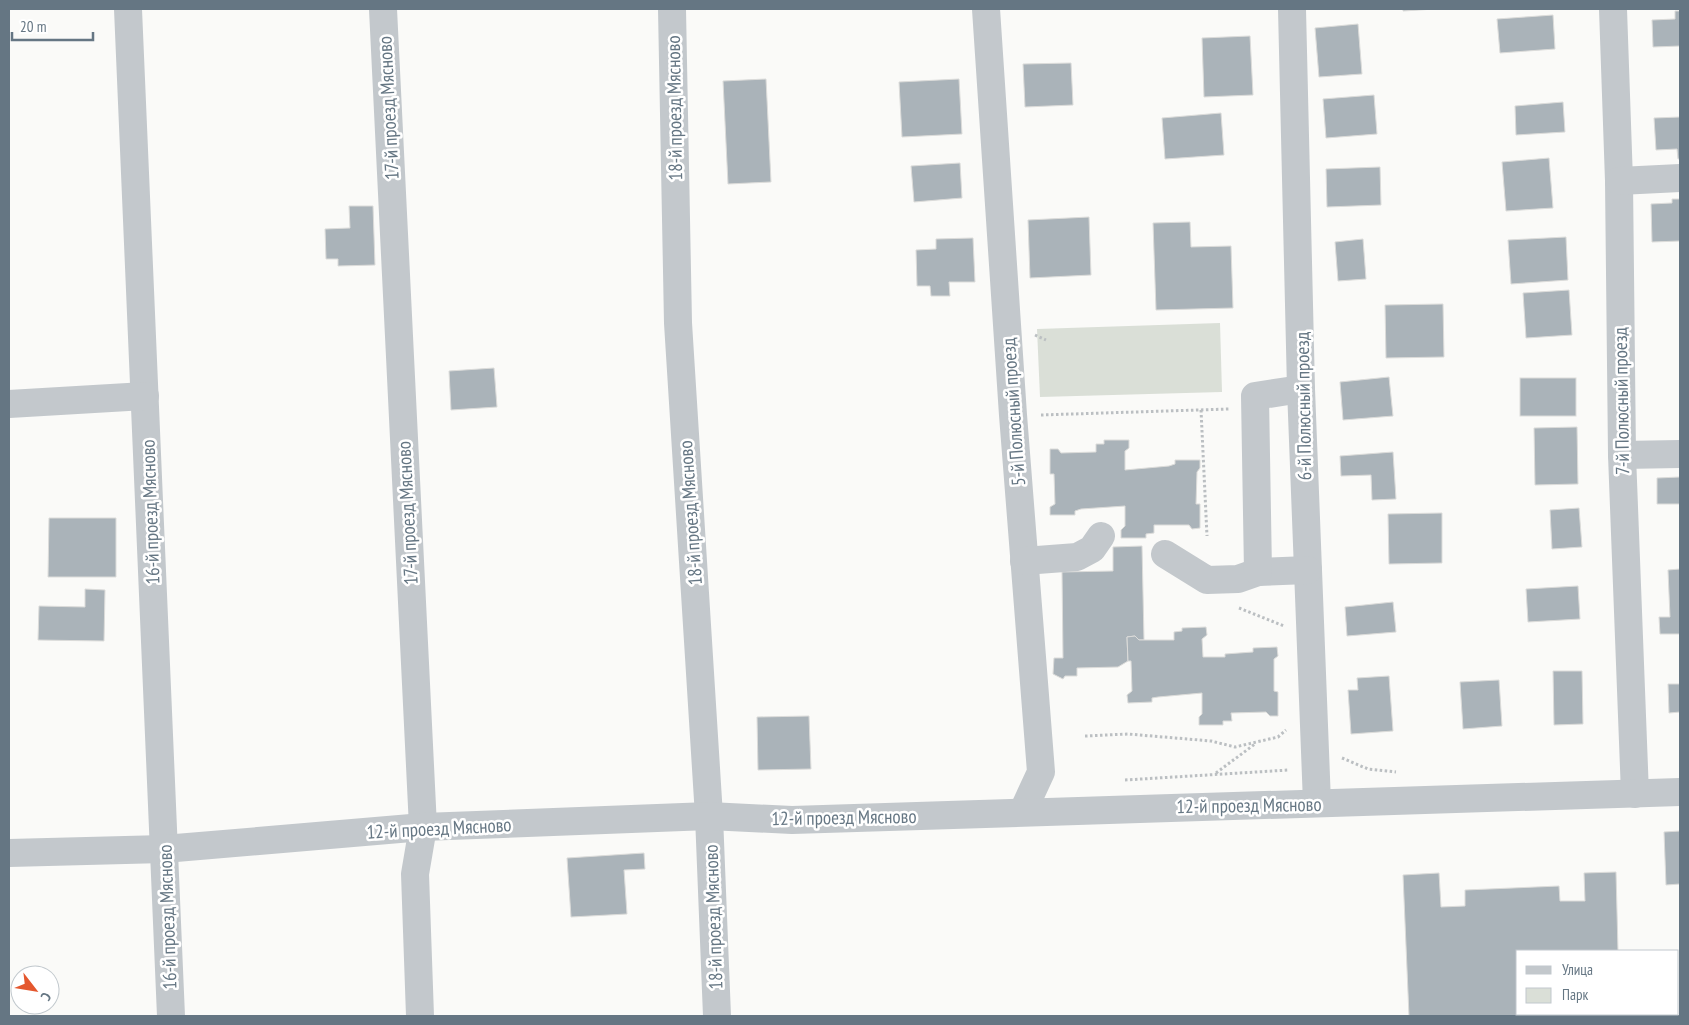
<svg xmlns="http://www.w3.org/2000/svg" width="1689" height="1025" viewBox="0 0 1689 1025" font-family="'PT Sans Narrow',sans-serif">
<style>
.green{fill:#dadfd7}
.building{fill:#aab3b9;stroke:#dcdcda}
.lines{fill:none;stroke-linecap:round;stroke-linejoin:round}
.path{stroke:#bbbfc2;stroke-width:3;stroke-dasharray:2.5 2.5;stroke-linecap:butt}
.minor{stroke:#c3c8cc;stroke-width:28}
.labels{text-anchor:middle;dominant-baseline:central;stroke-width:5;stroke-linejoin:round;paint-order:stroke}
.street-label{font-size:19px;fill:#657683;stroke:#fff}
</style>
<rect width="100%" height="100%" fill="#fafaf8"/>
<polygon class="green" points="1220,323 1222,392 1040,397 1037,329"/>
<g class="building">
<polygon points="1403,9 1435,9 1403,11"/>
<polygon points="1675,11 1680,11 1680,46 1653,47 1652,20 1675,19"/>
<polygon points="1553,15 1555,49 1500,53 1497,19"/>
<polygon points="1358,24 1362,74 1319,77 1315,28"/>
<polygon points="1250,36 1253,95 1204,97 1202,38"/>
<polygon points="1071,63 1073,105 1025,107 1023,64"/>
<polygon points="766,79 771,182 728,184 723,81"/>
<polygon points="959,79 962,134 902,137 899,82"/>
<polygon points="1374,95 1377,134 1326,138 1323,99"/>
<polygon points="1563,102 1565,132 1516,135 1515,106"/>
<polygon points="1221,113 1224,155 1165,159 1162,118"/>
<polygon points="1680,117 1680,159 1678,159 1677,149 1656,150 1654,118"/>
<polygon points="1549,158 1553,208 1506,211 1502,162"/>
<polygon points="960,163 962,198 914,202 911,166"/>
<polygon points="1380,167 1381,205 1327,207 1326,169"/>
<polygon points="1672,199 1680,199 1680,241 1652,242 1651,204 1672,203"/>
<polygon points="349,206 373,206 375,265 338,266 338,259 326,259 325,229 350,228"/>
<polygon points="1089,217 1091,275 1030,278 1028,220"/>
<polygon points="1190,222 1191,247 1231,246 1233,308 1156,310 1153,223"/>
<polygon points="1566,237 1568,280 1511,284 1508,240"/>
<polygon points="973,238 975,282 949,282 950,296 931,296 930,286 917,286 916,250 936,249 936,239"/>
<polygon points="1363,239 1366,279 1338,281 1335,242"/>
<polygon points="1569,290 1572,335 1526,338 1523,293"/>
<polygon points="1443,304 1444,357 1386,358 1385,305"/>
<polygon points="494,368 497,407 451,410 449,371"/>
<polygon points="1389,377 1393,416 1343,420 1340,382"/>
<rect x="1520" y="378" width="56" height="38"/>
<polygon points="1577,427 1578,484 1535,485 1534,428"/>
<polygon points="1104,440 1129,440 1129,448 1125,451 1125,470 1169,466 1175,464 1175,460 1200,460 1200,468 1197,472 1196,504 1200,504 1200,528 1192,529 1189,525 1154,525 1154,533 1146,534 1146,538 1121,538 1121,530 1125,526 1125,506 1081,509 1075,511 1075,515 1050,515 1050,507 1055,504 1054,474 1050,474 1050,449 1058,449 1061,453 1096,452 1096,444 1104,444"/>
<polygon points="1393,452 1396,499 1372,500 1371,475 1341,476 1340,456"/>
<polygon points="1680,477 1680,504 1657,504 1657,478"/>
<polygon points="1579,508 1582,547 1552,549 1550,510"/>
<polygon points="1442,513 1442,563 1389,564 1388,514"/>
<polygon points="49,518 116,518 116,577 48,577"/>
<polygon points="1142,546 1144,640 1139,640 1135,636 1127,637 1128,661 1118,667 1077,668 1077,676 1065,676 1063,679 1053,674 1054,658 1063,658 1062,572 1113,571 1113,547"/>
<polygon points="1680,569 1680,634 1660,634 1659,617 1670,617 1668,570"/>
<polygon points="1578,586 1580,619 1528,622 1526,589"/>
<polygon points="85,589 105,590 104,641 38,640 39,606 85,607"/>
<polygon points="1393,602 1396,632 1347,636 1345,607"/>
<polygon points="1206,627 1207,635 1202,639 1203,657 1225,657 1225,654 1253,652 1253,648 1277,647 1278,656 1274,659 1274,691 1278,692 1278,716 1270,716 1266,712 1231,713 1232,721 1223,721 1223,725 1199,725 1199,717 1202,714 1202,693 1158,697 1152,698 1152,702 1128,703 1127,695 1132,691 1131,661 1128,661 1127,637 1135,636 1139,640 1174,640 1174,632 1182,631 1182,628"/>
<polygon points="1553,671 1582,671 1583,724 1554,725"/>
<polygon points="1389,676 1393,731 1351,734 1348,690 1358,690 1357,678"/>
<polygon points="1499,680 1502,726 1463,729 1460,682"/>
<polygon points="1668,684 1680,684 1680,712 1669,713"/>
<polygon points="809,716 811,769 758,770 757,717"/>
<polygon points="1680,831 1680,884 1666,885 1664,832"/>
<polygon points="644,853 645,869 624,870 627,914 571,917 567,858"/>
<polygon points="1616,872 1618,951 1518,951 1518,1014 1621,1014 1621,1016 1409,1016 1403,875 1439,873 1441,907 1465,906 1465,890 1559,886 1560,901 1585,901 1584,873"/>
</g>
<g class="lines">
<g class="path">
<polyline points="1035,335 1046,340"/>
<polyline points="1201,410 1207,536"/>
<polyline points="1041,415 1229,409"/>
<polyline points="1239,608 1284,626"/>
<polyline points="1085,736 1128,734 1211,741 1235,747 1278,737 1286,730"/>
<polyline points="1342,758 1368,769 1396,772"/>
<polyline points="1216,773 1255,744"/>
<polyline points="1125,780 1289,770"/>
</g>
<g class="minor">
<polyline points="128,9 171,1016"/>
<polyline points="383,9 423,827 415,874 420,1016"/>
<polyline points="672,9 678,323 709,816 717,1016"/>
<polyline points="986,9 1013,415 1041,772 1023,811"/>
<polyline points="1292,9 1301,389 1317,803"/>
<polyline points="1613,9 1619,181 1622,455 1635,794"/>
<polyline points="1619,181 1680,178"/>
<polyline points="9,404 145,396"/>
<polyline points="1622,455 1680,454"/>
<polyline points="1165,554 1207,580 1238,579 1258,572 1308,570"/>
<polyline points="1024,561 1077,557 1092,549 1101,536"/>
<polyline points="1258,572 1255,396 1301,389"/>
<polyline points="9,853 164,849 423,827 709,816 792,820 1680,792"/>
</g>
</g>
<g class="labels">
<g class="street-label">
<text transform="translate(388 108) rotate(-93)">17-й проезд Мясново</text>
<text transform="translate(674 108) rotate(-91)">18-й проезд Мясново</text>
<text transform="translate(1621 401) rotate(-91)">7-й Полюсный проезд</text>
<text transform="translate(1303 406) rotate(-91)">6-й Полюсный проезд</text>
<text transform="translate(1013 412) rotate(-94)">5-й Полюсный проезд</text>
<text transform="translate(150 512) rotate(-92)">16-й проезд Мясново</text>
<text transform="translate(407 513) rotate(-93)">17-й проезд Мясново</text>
<text transform="translate(690 513) rotate(-94)">18-й проезд Мясново</text>
<text transform="translate(1249 805) rotate(-1)">12-й проезд Мясново</text>
<text transform="translate(844 817) rotate(-1)">12-й проезд Мясново</text>
<text transform="translate(439 828) rotate(-3)">12-й проезд Мясново</text>
<text transform="translate(167 917) rotate(-92)">16-й проезд Мясново</text>
<text transform="translate(713 917) rotate(-92)">18-й проезд Мясново</text>
</g>
</g>
<rect width="1689" height="1025" fill="none" stroke="#657683" stroke-width="20"/>
<rect x="1516" y="950" width="162" height="65" fill="#ffffff" stroke="#c1c8cd"/>
<rect x="1526" y="966" width="25" height="8" fill="#c3c8cc" stroke="#c1c8cd"/>
<text x="1562" y="975" font-size="15" fill="#657683">Улица</text>
<rect x="1526" y="988" width="25" height="15" fill="#dadfd7" stroke="#c1c8cd"/>
<text x="1562" y="1000" font-size="15" fill="#657683">Парк</text>
<g transform="translate(35 990) rotate(121)"><circle r="24" fill="#ffffff" stroke="#c1c8cd"/>
<path d="M0-4L9 19L0 12L-9 19Z" fill="#e4572e"/>
<text y="-8" font-size="14" font-weight="bold" text-anchor="middle" fill="#657683">С</text>
</g>
<path d="M12 32v8h81v-8" fill="none" stroke="#657683" stroke-width="2.5"/>
<text x="20" y="32" font-size="15" fill="#657683" stroke="#ffffff" stroke-width="4" paint-order="stroke">20 m</text>
</svg>
